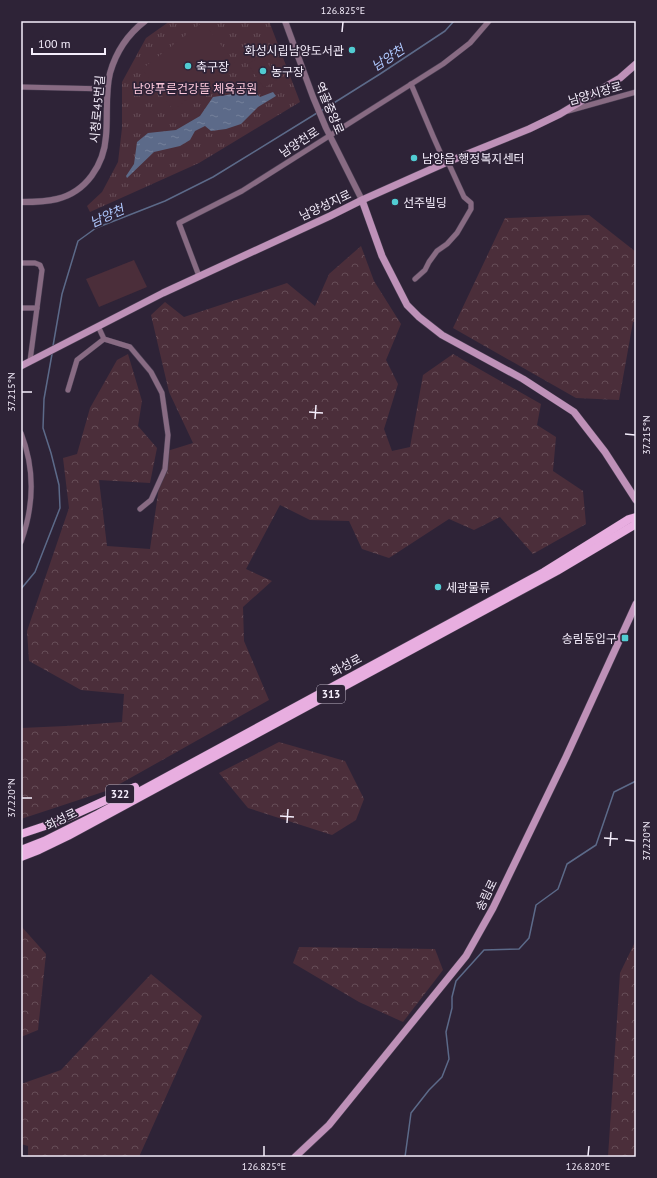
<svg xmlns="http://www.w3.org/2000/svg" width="657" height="1178" viewBox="0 0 657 1178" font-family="'PT Sans','Noto Sans KR',sans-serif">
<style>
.grass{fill:url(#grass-tufts)}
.forest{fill:url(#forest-crowns)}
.garden{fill:#4b2e3a}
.water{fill:url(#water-ripples)}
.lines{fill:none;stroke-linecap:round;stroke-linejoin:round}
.stream{stroke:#5c6a89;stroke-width:1.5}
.minor-casing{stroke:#4a3f53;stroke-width:6}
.tertiary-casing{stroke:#4a3f53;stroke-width:7}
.secondary-casing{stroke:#4a3f53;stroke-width:8}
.primary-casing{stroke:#4a3f53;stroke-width:9}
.minor{stroke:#886b83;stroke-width:5}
.tertiary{stroke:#886b83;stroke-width:6}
.secondary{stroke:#be91b8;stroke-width:7}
.primary{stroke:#e8aee0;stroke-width:8}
.ticks{fill:none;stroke:#f5eefc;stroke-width:1.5}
.poi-dot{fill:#51ccd2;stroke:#2e2337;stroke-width:1.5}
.labels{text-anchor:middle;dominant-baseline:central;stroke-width:3.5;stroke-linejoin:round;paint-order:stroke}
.shield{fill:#2e2337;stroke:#b9b1c1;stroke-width:1}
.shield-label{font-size:11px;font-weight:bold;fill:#f5eefc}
.poi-label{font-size:12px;fill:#f5eefc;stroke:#2e2337;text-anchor:start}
.park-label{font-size:12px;fill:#fbc7db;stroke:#2e2337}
.street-label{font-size:12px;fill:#f5eefc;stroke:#2e2337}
.water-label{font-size:13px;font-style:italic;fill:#afc8fe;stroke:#2e2337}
.neatline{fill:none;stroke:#f5eefc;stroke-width:1.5}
.ticks-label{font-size:10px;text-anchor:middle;fill:#f5eefc}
</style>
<defs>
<pattern id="grass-tufts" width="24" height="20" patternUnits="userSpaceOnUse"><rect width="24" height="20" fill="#4b2e3a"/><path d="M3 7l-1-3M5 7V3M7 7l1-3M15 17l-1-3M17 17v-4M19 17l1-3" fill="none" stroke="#664d57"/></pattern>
<pattern id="forest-crowns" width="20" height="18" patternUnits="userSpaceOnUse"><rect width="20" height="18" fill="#4b2e3a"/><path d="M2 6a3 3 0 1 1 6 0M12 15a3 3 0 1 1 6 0" fill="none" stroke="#664d57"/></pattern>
<pattern id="water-ripples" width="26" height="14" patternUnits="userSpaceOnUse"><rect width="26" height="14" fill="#5c6a89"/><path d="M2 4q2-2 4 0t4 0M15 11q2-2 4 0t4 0" fill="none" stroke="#74809b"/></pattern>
</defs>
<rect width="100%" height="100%" fill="#2e2337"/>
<polygon class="grass" points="170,21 269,21 300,102 199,163 90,212 87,206 102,192 118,162 122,128 122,82 146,38"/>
<g class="forest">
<polygon points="589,215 636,252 636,322 633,322 619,400 576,398 453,328 505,218"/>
<polygon points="361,246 374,281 401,324 386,360 398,384 384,429 392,451 410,447 423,375 453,354 541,404 537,425 556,437 553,471 583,491 586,524 533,554 500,517 474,530 449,519 389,558 362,549 349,521 310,520 280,505 246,569 272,581 243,607 244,641 269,700 109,790 21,819 21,728 66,726 122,722 124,694 81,690 29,661 27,631 69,508 63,458 77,454 90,408 117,360 128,354 142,401 138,426 157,448 150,483 99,480 107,546 150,549 164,452 193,443 169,392 151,315 165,302 184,317 287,283 315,306 329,274"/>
<polygon points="279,742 345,761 364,799 356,820 332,835 248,808 219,773"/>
<polygon points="21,926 46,954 38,1030 21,1037"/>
<polygon points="636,940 636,1157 608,1157 620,973"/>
<polygon points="299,947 435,949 443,970 403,1022 359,1002 293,963"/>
<polygon points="151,974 202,1016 139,1157 28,1157 28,1146 21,1144 21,1084 61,1070"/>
</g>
<g class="garden">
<polygon points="203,22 235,63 173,110 142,69"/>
<polygon points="262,55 278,79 264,88 248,64"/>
<polygon points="134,260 147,287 99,307 86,279"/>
</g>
<polygon class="water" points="244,82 260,97 273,92 276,96 258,107 241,124 226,129 211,131 205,126 195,131 190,140 180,146 154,152 127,178 126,176 134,164 137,142 148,133 176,130 200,116 213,97 233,94"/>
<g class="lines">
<g class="stream">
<polyline points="321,111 380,74 445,31 454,21"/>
<polyline points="53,346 62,294 78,241 96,228 165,201 213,177 317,113"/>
<polyline points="21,589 35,572 60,508 59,485 51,453 43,428 44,399 52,354"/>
<polyline points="405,1157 411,1113 429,1090 442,1077 449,1059 446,1032 452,1008 452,997 456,981 484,950 519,949 529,938 536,905 558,889 567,864 596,845 614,792 636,781"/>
</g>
<defs>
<g id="minor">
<polyline points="411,84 433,136 445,163"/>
<polyline points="21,87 107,89"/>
<polyline points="568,111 636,92"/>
<polyline points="21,263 35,263 40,265 42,270 30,361"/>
<polyline points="199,276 179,223 242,191 443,64 470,43 489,21"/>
<polyline points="415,279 425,270 429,262 437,251 447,244 457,233 471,209 471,203 464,197 448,162"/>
<polyline points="21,308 37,308"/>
<polyline points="98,326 104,339 130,347 151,372 162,393 168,435 165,469 151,500 140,509"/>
<polyline points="68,390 77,360 104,339"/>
<path d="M21,433c14,36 13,73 0,109"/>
</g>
<g id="tertiary">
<polyline points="285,21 313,97 326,128 362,200"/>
<path d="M21,202c12,0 25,0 36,-3 29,-7 47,-34 49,-63 2,-21 -1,-43 4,-63 6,-21 18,-39 35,-52"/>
</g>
<g id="secondary">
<polyline points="362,200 382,256 407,305 419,317 442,335 523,379 574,412 605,452 636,500"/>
<polyline points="21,366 163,293 330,216 362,200 445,163 529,129 560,114 620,78 636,64"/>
<polyline points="295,1157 329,1125 466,956 493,908 566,757 636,604"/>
</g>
<g id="primary">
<polyline points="21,834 60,821 135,787"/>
<polyline points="21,850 44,841 98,814 544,572 629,519 636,517"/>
<polyline points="21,857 39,850 68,836 557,571 636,524"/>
</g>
</defs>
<use href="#minor" class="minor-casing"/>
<use href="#tertiary" class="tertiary-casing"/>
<use href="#secondary" class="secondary-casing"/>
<use href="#primary" class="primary-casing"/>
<use href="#minor" class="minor"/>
<use href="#tertiary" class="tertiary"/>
<use href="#secondary" class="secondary"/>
<use href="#primary" class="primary"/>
</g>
<path class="ticks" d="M342,32l1,-10M22,392h10M309,412l14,1M315,419l1,-14M625,434l10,1M22,798h10M280,816l14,1M287,823l1,-14M604,838l14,1M625,840l10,1M610,846l1,-14M264,1156v-10M588,1156l1,-10"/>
<g class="poi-dot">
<circle cx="352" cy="50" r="4"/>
<circle cx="188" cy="66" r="4"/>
<circle cx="263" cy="71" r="4"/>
<circle cx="414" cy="158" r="4"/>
<circle cx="395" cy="202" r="4"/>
<circle cx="438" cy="587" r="4"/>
<rect x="621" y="634" width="8" height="8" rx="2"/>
</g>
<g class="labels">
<g class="shield">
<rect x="317" y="685" width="28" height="18" rx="3"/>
<rect x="106" y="785" width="28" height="18" rx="3"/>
</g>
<g class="shield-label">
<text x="331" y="694">313</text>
<text x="120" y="794">322</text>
</g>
<g class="poi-label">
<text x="344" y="50" text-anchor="end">화성시립남양도서관</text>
<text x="196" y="66">축구장</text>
<text x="271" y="71">농구장</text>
<text x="422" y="158">남양읍 행정복지센터</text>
<text x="403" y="202">선주빌딩</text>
<text x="446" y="587">세광물류</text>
<text x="617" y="638" text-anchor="end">송림동입구</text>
</g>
<g class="park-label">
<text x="195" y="88">남양푸른건강뜰 체육공원</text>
</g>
<g class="street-label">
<text transform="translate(595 93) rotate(-16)">남양시장로</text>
<text transform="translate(330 108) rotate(67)">역골중앙로</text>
<text transform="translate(97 109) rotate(-85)">시청로45번길</text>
<text transform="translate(299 142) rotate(-33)">남양천로</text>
<text transform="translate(325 205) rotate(-25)">남양성지로</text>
<text transform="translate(346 665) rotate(-28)">화성로</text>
<text transform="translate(61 819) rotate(-27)">화성로</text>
<text transform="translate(486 895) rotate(-64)">송림로</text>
</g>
<g class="water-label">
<text transform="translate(388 58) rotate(-33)">남양천</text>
<text transform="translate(107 216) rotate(-24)">남양천</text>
</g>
</g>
<rect width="657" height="1178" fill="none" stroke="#2e2337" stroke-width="44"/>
<path d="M32 48v6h73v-6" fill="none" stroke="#f5eefc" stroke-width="2"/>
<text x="38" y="48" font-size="12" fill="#f5eefc" stroke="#2e2337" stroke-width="3" paint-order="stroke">100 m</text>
<rect x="22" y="22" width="613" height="1134" class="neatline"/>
<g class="ticks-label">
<text x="343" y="14">126.825°E</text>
<text transform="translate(11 392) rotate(-90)" y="4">37.215°N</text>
<text transform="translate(646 435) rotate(-90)" y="4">37.215°N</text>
<text transform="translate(11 798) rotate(-90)" y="4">37.220°N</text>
<text transform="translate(646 841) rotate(-90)" y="4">37.220°N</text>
<text x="264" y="1170">126.825°E</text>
<text x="588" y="1170">126.820°E</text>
</g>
</svg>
